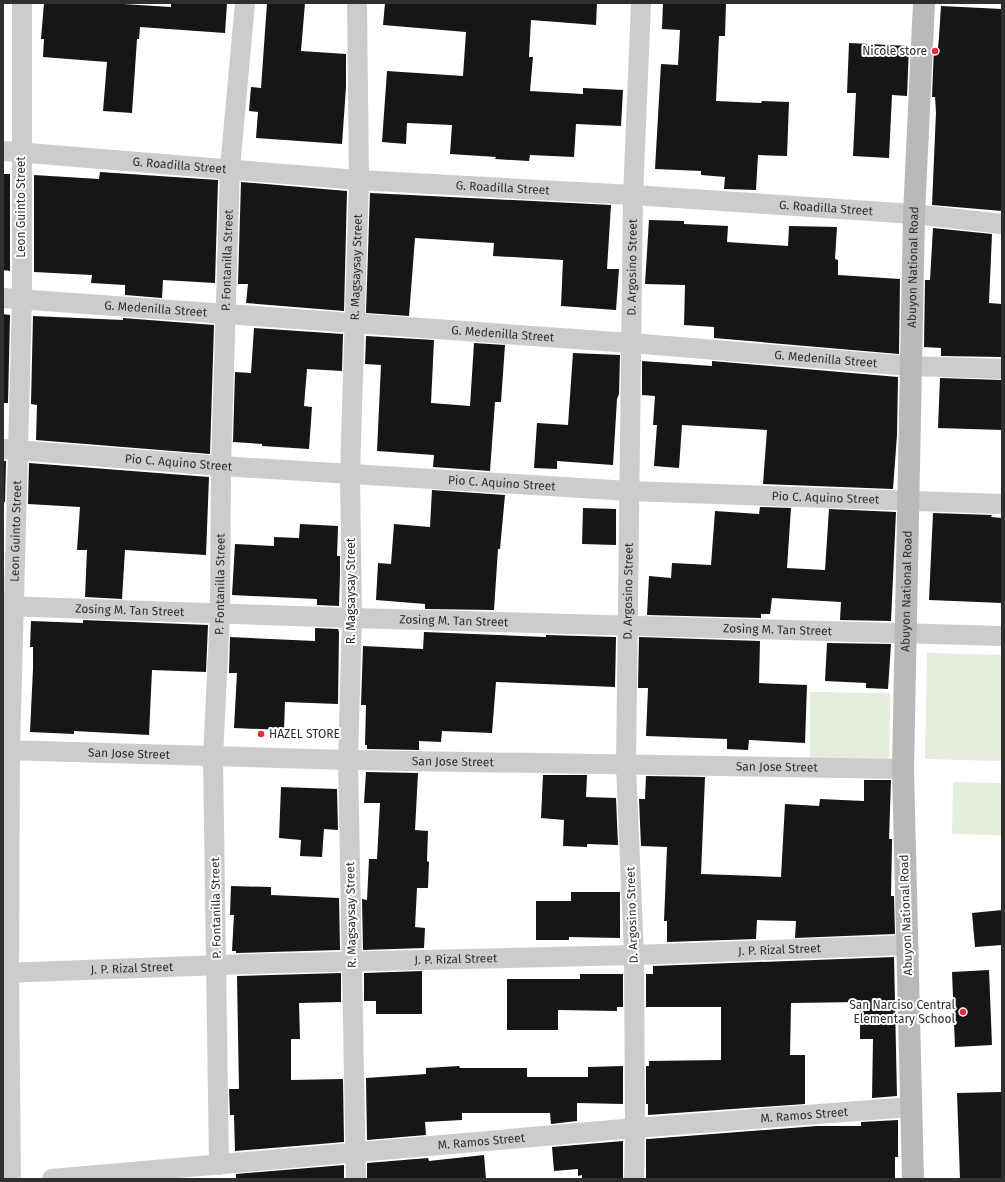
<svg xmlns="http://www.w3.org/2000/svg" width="1005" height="1182" viewBox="0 0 1005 1182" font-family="'Fira Sans',sans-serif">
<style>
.green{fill:#e5eddc}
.building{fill:#161616}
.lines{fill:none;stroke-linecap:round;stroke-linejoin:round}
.street{stroke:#ccc;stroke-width:20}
.secondary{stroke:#b9b9b9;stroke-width:22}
.poi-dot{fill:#ef283b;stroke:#fff;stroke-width:1.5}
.labels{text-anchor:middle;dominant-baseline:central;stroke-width:4;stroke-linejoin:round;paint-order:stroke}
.poi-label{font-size:12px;fill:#2f2f2f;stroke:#fff;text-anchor:end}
.street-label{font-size:12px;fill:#2f2f2f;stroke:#fff}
</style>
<rect width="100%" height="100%" fill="#fff"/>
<g class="green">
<polygon points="927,653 1002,655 1002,761 925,759"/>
<polygon points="810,692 890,693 889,763 810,762"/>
<polygon points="953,782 1002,783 1002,835 952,834"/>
</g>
<g class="building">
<polygon points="44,3 107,3 171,7 171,3 227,3 225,33 140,27 139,39 137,39 132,113 103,111 107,62 43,57 44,39 41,39"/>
<polygon points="267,3 305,3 301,51 346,54 346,87 342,144 256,138 258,112 249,111 251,87 261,88"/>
<polygon points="385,3 597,3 596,25 531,20 529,57 533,57 530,91 583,94 583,88 623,90 621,126 576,124 574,157 530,155 529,161 495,159 496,157 450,154 452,125 407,123 406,144 382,142 387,71 463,76 466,32 383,25"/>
<polygon points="663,3 726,3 725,36 719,36 716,101 761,103 762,101 789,102 787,156 758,155 756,190 724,189 725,177 701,175 701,171 655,169 661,64 678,65 680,30 662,29"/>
<polygon points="941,6 1002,9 1002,211 932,205 936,112 935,97 932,97 934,47 938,47 939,37"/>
<polygon points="849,43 909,46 907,96 892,95 889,158 853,156 856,93 847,93"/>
<polygon points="100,172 218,180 215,283 163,280 162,298 125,295 125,285 91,283 92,275 34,272 34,175 99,179"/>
<polygon points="3,174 10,174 10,271 3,270"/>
<polygon points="241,182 347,191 344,311 246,303 248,284 238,284"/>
<polygon points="370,193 611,205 607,269 619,269 616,310 561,306 563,260 493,256 494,243 415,238 409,316 366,313"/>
<polygon points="649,220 684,221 684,224 728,226 727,242 788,246 789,226 837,227 835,259 838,260 838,275 900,279 899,354 714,338 714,327 684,325 685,285 645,284"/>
<polygon points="933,228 992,234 989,303 1002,304 1002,357 941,356 941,348 924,347 925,280 930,280"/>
<polygon points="3,314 10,315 8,403 3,403"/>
<polygon points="33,316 123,320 123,318 214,325 210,454 36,440 37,405 31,404"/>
<polygon points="254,328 343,334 342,371 307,369 304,406 312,407 309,449 262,446 262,444 233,442 235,372 251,373"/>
<polygon points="366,336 434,340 431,403 470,406 474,343 505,345 501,402 495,402 490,471 433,467 434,455 377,451 381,365 365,364"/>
<polygon points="573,353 620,355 619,394 617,399 613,465 557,461 557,469 534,468 537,423 568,425"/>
<polygon points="642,361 712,366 712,361 898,377 897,435 893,489 763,484 767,430 682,425 679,468 654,466 657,425 653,425 655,396 642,395"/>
<polygon points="940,378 1002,380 1002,430 938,428"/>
<polygon points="3,461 6,461 5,502 3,502"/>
<polygon points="29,463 209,477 206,555 125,550 122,599 85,597 87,550 77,550 80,507 28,504"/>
<polygon points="432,490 505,495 500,549 498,549 494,610 425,609 425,604 376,600 378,563 391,564 394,524 430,527"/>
<polygon points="760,507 791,508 787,568 825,570 829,509 896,512 891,621 840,620 841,602 772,598 770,614 761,614 761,618 647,615 649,576 671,578 672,563 711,565 715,511 759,514"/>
<polygon points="583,508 616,509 616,545 582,544"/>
<polygon points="933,513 992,515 991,517 1002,518 1002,603 929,600"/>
<polygon points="300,524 338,526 337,556 340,556 340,574 339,606 317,605 317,599 232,595 235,544 274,546 274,537 299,538"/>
<polygon points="83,620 208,625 206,672 152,670 149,735 74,731 74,734 30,732 33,669 33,647 30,647 31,621 83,623"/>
<polygon points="315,628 338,629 339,632 338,704 285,702 284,730 234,728 237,673 229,673 230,637 315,641"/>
<polygon points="424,632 546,637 546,635 616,637 615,687 496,682 492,733 442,731 441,742 419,741 419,750 367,749 367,745 365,745 366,705 361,705 363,646 423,649"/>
<polygon points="639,637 760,641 759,683 807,685 805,743 749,740 748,750 727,749 727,739 646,736 648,688 638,688"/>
<polygon points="827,643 891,644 888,689 866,688 866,683 825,681"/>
<polygon points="366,772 418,773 415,830 428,831 427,861 429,862 428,888 417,888 415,927 425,928 424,948 363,950 362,899 367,900 369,859 377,859 380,803 364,803"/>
<polygon points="543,775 587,775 586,797 616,798 618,845 587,844 587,847 563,846 564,820 541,818"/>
<polygon points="646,776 705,777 701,874 781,877 785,804 819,806 820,799 864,801 864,780 891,780 889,839 892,839 892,844 891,896 894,896 895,934 795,938 796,921 757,920 756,939 667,942 667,921 664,921 667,847 641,846 639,799 645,799"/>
<polygon points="281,787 337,789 338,830 324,829 322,857 300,856 301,840 279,838"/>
<polygon points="231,886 271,887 271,895 339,898 340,950 236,953 236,951 232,951 234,915 230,915"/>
<polygon points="571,892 620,892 620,938 569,937 569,940 536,940 536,901 571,901"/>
<polygon points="1002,910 1002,945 975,947 972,913"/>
<polygon points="894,957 897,1096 872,1098 873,1039 860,1039 860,1002 791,1003 790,1055 805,1055 805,1104 648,1115 648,1104 646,1104 646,1066 649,1066 649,1061 721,1060 721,1007 646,1007 646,974 653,974 653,966"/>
<polygon points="989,970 992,1045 955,1047 952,972"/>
<polygon points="422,971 422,1014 376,1014 376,1001 364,1001 364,973"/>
<polygon points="341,973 341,1002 299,1003 300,1039 291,1039 291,1080 343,1079 344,1142 235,1151 234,1115 230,1115 229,1089 239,1089 237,976"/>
<polygon points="580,974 623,974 623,1007 617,1007 617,1011 558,1010 558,1030 507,1030 507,979 580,979"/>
<polygon points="459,1066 460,1068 527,1068 527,1077 588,1077 588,1067 623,1066 623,1104 577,1103 577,1121 551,1124 550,1113 462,1113 462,1120 425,1122 426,1135 367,1140 366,1078 426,1074 426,1068"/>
<polygon points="1002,1092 1002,1179 960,1179 957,1093"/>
<polygon points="898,1120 898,1157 895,1157 895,1179 646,1179 646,1139 648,1139 817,1126 861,1126 861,1122"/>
<polygon points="623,1141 623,1179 582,1179 582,1175 578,1176 578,1169 554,1171 552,1147"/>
<polygon points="484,1155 486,1179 367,1179 367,1163 428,1158 429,1161"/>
<polygon points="344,1165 344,1179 236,1179 236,1174"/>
</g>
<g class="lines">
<g class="street">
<path id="s1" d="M3,151l356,29 274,15 281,19 88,10"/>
<path id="s2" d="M3,298l628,45 279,23 92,3"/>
<path id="s3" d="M3,449l218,17 408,25 373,13"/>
<path id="s4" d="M3,606l349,12 650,18"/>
<path id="s5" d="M3,750l345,10 555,9"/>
<path id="s6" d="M3,973l245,-9 386,-9 274,-10"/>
<path id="s7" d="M219,1165l-6,-408 7,-144 1,-147 9,-298 15,-165"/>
<path id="s8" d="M11,1179l-2,-206 1,-222 12,-452v-296"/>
<path id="s9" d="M52,1179l583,-51 276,-21"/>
<path id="s10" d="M356,1179l-8,-419 4,-142 -2,-143 9,-295 -2,-177"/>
<path id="s11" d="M634,1179l1,-51 -1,-173 -8,-189 7,-571 8,-192"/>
</g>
<path class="secondary" id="s12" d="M913,1179l-10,-410 11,-555 10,-211"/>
</g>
<g class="poi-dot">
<circle cx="935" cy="51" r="4"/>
<circle cx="261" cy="734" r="4"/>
<circle cx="963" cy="1012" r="4"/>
</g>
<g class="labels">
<g class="poi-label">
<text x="927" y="51">Nicole store</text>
<text x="269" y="734" text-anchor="start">HAZEL STORE</text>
<text x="955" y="1005">San Narciso Central<tspan x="955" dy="14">Elementary School</tspan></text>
</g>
<g class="street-label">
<text stroke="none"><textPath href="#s1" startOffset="177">G. Roadilla Street</textPath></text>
<text stroke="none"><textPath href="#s1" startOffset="501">G. Roadilla Street</textPath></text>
<text transform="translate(21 207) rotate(-90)">Leon Guinto Street</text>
<text stroke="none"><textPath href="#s1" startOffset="825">G. Roadilla Street</textPath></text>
<text stroke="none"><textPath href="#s7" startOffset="905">P. Fontanilla Street</textPath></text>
<text stroke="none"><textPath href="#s10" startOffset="912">R. Magsaysay Street</textPath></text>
<text stroke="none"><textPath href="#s11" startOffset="912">D. Argosino Street</textPath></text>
<text stroke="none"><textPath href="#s12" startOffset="912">Abuyon National Road</textPath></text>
<text stroke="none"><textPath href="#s2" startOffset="153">G. Medenilla Street</textPath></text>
<text stroke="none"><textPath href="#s2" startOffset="501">G. Medenilla Street</textPath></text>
<text stroke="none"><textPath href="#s2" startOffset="825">G. Medenilla Street</textPath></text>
<text stroke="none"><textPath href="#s3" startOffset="176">Pio C. Aquino Street</textPath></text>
<text stroke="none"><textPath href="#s3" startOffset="500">Pio C. Aquino Street</textPath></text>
<text stroke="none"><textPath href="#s3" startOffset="824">Pio C. Aquino Street</textPath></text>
<text stroke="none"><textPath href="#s8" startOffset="648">Leon Guinto Street</textPath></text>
<text stroke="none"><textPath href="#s7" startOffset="581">P. Fontanilla Street</textPath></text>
<text transform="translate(351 591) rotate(-90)">R. Magsaysay Street</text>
<text stroke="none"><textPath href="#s11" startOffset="588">D. Argosino Street</textPath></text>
<text stroke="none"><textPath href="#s12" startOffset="588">Abuyon National Road</textPath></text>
<text stroke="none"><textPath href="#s4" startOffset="127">Zosing M. Tan Street</textPath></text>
<text stroke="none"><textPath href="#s4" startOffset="451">Zosing M. Tan Street</textPath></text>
<text stroke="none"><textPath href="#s4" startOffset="775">Zosing M. Tan Street</textPath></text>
<text stroke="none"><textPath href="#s5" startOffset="126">San Jose Street</textPath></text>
<text stroke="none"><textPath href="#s5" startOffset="450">San Jose Street</textPath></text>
<text stroke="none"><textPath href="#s5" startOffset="774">San Jose Street</textPath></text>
<text transform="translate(216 908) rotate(-91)">P. Fontanilla Street</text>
<text transform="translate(351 915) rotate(-91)">R. Magsaysay Street</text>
<text transform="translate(632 915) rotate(-92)">D. Argosino Street</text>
<text transform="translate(906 915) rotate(-92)">Abuyon National Road</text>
<text stroke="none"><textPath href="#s6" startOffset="777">J. P. Rizal Street</textPath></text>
<text stroke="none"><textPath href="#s6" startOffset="453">J. P. Rizal Street</textPath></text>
<text stroke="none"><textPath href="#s6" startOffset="129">J. P. Rizal Street</textPath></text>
<text stroke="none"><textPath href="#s9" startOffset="755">M. Ramos Street</textPath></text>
<text stroke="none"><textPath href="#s9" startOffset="431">M. Ramos Street</textPath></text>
</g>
</g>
<rect width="1005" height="1182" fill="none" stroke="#2f2f2f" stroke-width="8"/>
</svg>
